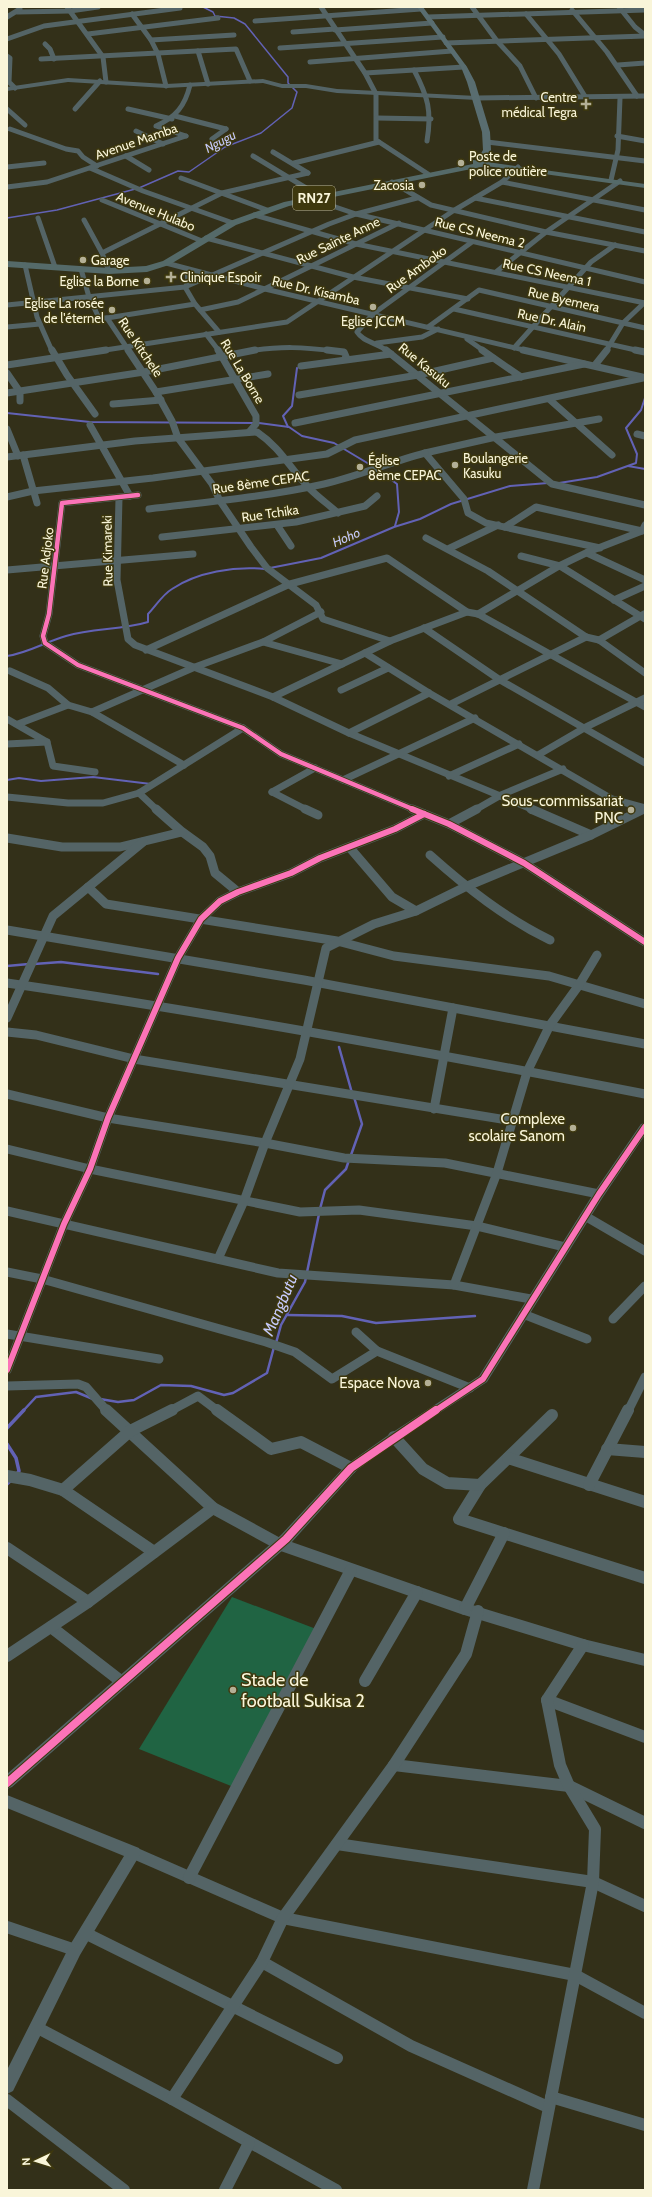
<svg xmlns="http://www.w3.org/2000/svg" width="652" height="2197" viewBox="0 0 652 2197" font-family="Cabin,sans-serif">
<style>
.green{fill:#206443}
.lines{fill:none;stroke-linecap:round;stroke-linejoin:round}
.stream-far3{stroke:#6262b5;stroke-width:1.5}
.stream-far2{stroke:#6262b5;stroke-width:2}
.stream-far1{stroke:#6262b5;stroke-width:2.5}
.stream{stroke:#6262b5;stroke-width:3.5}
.minor-far3{stroke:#546466;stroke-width:5}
.minor-far2{stroke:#546466;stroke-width:7}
.minor-far1{stroke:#546466;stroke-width:9}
.minor{stroke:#546466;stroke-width:12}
.tertiary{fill:#546466;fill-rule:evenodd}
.secondary{fill:#596d70;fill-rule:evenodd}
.primary{fill:#556a69;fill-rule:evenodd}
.cycleway-far2-casing{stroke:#3e380e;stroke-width:6}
.cycleway-far1-casing{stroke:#3e380e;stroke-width:8}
.cycleway-casing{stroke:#3e380e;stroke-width:10}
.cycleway-far2{stroke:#fb73b8;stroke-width:4.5}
.cycleway-far1{stroke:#fb73b8;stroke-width:6}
.cycleway{stroke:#fb73b8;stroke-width:8}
.poi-dot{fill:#b4b096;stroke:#3e380e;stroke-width:1.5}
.labels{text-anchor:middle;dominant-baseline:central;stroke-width:3;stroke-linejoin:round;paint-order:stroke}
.far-poi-label{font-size:13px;fill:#f9f5d9;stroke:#3e380e;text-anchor:start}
.far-street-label{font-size:13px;fill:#f9f5d9;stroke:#3e380e}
.far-water-label{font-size:13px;font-style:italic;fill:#c5c9fa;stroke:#3e380e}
.shield{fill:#3e380e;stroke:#c1bc9c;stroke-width:1}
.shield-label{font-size:14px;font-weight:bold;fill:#f9f5d9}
.poi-label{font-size:15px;fill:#f9f5d9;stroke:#3e380e;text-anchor:end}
.water-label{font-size:16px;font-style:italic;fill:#c5c9fa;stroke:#3e380e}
.near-poi-label{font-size:18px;fill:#f9f5d9;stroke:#3e380e;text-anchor:start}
</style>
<rect width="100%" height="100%" fill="#333019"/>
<polygon class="green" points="232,1597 324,1632 236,1788 139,1749"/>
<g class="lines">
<polyline class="stream-far3" points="7,218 57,210 139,188 178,171 189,172 225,147 261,133 292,108 297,92 288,83 288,77 245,24 234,18 215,16 213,12 203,7"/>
<g class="stream-far2">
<polyline points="7,413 90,422 259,423 289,427 302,436 334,443 374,467"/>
<polyline points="288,427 283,416 292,406 297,368"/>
<polyline points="628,466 645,469"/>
<polyline points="378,470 397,484 399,512 395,526"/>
<polyline points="559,483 597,477 636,463 637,454 626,428 641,410 645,398"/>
<polyline points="270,568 321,558 394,527 420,519 451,504 510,486 548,483"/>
<path d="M7,656c21,-3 38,-14 59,-20 27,-8 55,-6 82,-14v-8c8,-8 14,-19 24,-25 25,-17 63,-23 93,-20"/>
<polyline points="7,780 19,778 41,781 93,777 151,784"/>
</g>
<g class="stream-far1">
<polyline points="34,964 61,962 158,974"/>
<polyline points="7,966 29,964"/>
<polyline points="339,1047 352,1093"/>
<polyline points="351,1155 362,1124 354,1097"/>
<polyline points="320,1209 325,1190 346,1169 349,1160"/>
<polyline points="287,1315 342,1316 376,1323 475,1316"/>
<polyline points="276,1343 281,1325 305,1282 319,1214"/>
<polyline points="100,1399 118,1402 134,1400 161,1385 191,1386 224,1395 233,1393 267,1373 274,1347"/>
<polyline points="23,1411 36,1397 76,1392 93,1399"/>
</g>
<g class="stream">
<polyline points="7,1428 24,1410"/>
<polyline points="7,1444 16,1458 19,1471 17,1474"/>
<polyline points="7,1484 11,1480"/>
</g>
<g class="minor-far3">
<polyline points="67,7 103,57 106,82"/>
<polyline points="321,7 365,73 376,94 376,140 428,174"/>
<polyline points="472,7 497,41 520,66 536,98"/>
<polyline points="619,7 635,27 645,35"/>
<polyline points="572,10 607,52 637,96"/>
<polyline points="17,12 70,11 98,7"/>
<polyline points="132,14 151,40 158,54 166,86"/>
<polyline points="526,14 559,54 586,98"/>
<polyline points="7,17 20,9"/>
<polyline points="428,17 645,10"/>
<polyline points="255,21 421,9"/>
<polyline points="335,30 432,23"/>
<polyline points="293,32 335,29"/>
<polyline points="88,34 218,18"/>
<polyline points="7,39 44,26 180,8"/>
<polyline points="151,40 234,35"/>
<polyline points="446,43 645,36"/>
<polyline points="45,44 50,49 54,59"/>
<polyline points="280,48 443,37"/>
<polyline points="198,51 208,84"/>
<polyline points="7,56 10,58 9,82 15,88"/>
<polyline points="41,59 236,49 250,81"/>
<polyline points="310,62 452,51"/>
<polyline points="618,65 645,63"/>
<path d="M414,70c14,27 18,41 13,71"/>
<polyline points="365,73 464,67"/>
<polyline points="477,98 645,96"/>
<polyline points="7,109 25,125"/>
<polyline points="75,109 100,81"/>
<polyline points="128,109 172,119"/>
<polyline points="175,116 226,129"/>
<polyline points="377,118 431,119"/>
<polyline points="10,129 66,149 78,151 83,157 97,166"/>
<polyline points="136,131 163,144"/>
<path d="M186,136l-30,-10c20,-9 29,-20 34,-41"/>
<polyline points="617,136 645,141"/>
<polyline points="212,139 226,129"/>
<polyline points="487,142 645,161"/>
<polyline points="273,152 308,173"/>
<polyline points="126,156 149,170"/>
<polyline points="253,156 321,197"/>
<polyline points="294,163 379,142"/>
<polyline points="7,167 44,163"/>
<polyline points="90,168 143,191 233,223"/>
<polyline points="181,178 267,210"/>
<polyline points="611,180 618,150 620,98"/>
<polyline points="392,182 431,205 546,232 645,251"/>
<polyline points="502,182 645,210"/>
<polyline points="7,187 47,182 186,136"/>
<polyline points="475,198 645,232"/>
<polyline points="312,199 356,214 645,282"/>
<polyline points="102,200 202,241"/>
<polyline points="254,215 356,244 645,303"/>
<polyline points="38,218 55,267"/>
<polyline points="84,220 102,253 109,271"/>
<polyline points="206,238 353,277 468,299"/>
<polyline points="102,253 222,193 308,173"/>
<polyline points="166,263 265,289 528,351"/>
<polyline points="25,265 37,317 52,351"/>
<polyline points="81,269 89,297 99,318 107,318 129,351"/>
<polyline points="187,269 188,283 185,287 195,304 219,332"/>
<polyline points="496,272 546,232 620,181"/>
<polyline points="7,305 185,287 329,224 356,214 417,198"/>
<polyline points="454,309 640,351"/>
<polyline points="200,310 238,302 399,223"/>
<polyline points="107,318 195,304"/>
<polyline points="7,327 40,324"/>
<polyline points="428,327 479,290 645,328"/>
<polyline points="206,334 219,351"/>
<polyline points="467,339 484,351"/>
<polyline points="377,343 422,337 438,329"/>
<polyline points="514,348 591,262 615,245"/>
<polyline points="99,351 287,322 453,211 502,182 518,167"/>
<path d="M249,351c33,-5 53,-4 86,0"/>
<path d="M387,351c-9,-8 -24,-9 -30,-19l16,-18 99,-72"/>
<polyline points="606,351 623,323 644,303"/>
</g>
<g class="minor-far2">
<polyline points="52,350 67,375 95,414"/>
<polyline points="128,350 156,392 172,421 178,438 212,484 220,501 251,547 267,568 316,605 323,619 390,641"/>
<polyline points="218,350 256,416 256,424 249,432"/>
<polyline points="327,350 344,352 347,359"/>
<polyline points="386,350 552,484 645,505"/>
<polyline points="482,350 521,377"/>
<polyline points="523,350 642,377"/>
<polyline points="635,350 645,352"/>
<polyline points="7,365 106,350"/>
<polyline points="595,365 607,350"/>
<polyline points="301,366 391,354"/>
<polyline points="7,373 20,392 20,401"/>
<polyline points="156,392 268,374"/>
<polyline points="7,393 144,372 255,350"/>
<polyline points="299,395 418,375 493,358"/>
<polyline points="549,399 612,455"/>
<polyline points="113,404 161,400"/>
<polyline points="599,419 496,437 425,453 464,499 468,513 486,523 600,548"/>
<polyline points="295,423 584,364"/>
<polyline points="90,425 130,496"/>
<polyline points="7,429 18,456"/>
<polyline points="637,434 645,436"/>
<polyline points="23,455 37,503"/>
<path d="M7,457l128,-16 122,-9c25,17 33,37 53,57 8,8 19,16 28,24"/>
<polyline points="138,495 62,503 49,614 43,636 45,643 78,665 243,728 281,754 415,810"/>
<polyline points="7,497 33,491 153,478 327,454 355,440 643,378"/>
<polyline points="119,498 117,580 128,639 135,645 273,697 349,733 534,810"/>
<path d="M149,509c58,-7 117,-12 175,-25 35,-8 66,-22 101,-31"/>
<polyline points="277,525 291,546"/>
<polyline points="505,527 536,507 642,531"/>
<polyline points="162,537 296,522 365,506 377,496"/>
<polyline points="426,538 488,571 586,637 599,640 645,673"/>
<polyline points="450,548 498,525"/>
<polyline points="587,553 645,580"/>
<polyline points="521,556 560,566 645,619"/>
<polyline points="7,570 193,554"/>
<polyline points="614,600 645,586"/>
<polyline points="478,614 559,566 588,552 642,531 645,525"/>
<polyline points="424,628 500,680 645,763"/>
<polyline points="599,640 644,614"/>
<polyline points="263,642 342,664"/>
<polyline points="146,650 290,584 387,558 467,612 478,614 645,707"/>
<polyline points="365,653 429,693 612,799 645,808"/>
<polyline points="10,671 48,688 68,705 92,712 195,667 263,642 321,612"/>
<polyline points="341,690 388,668"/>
<polyline points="273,697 390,641 467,612"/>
<polyline points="451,704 586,637"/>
<polyline points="92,712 184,765"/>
<polyline points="7,719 47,742 53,766 95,772"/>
<polyline points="18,724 68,705"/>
<polyline points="349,733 429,693"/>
<polyline points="7,744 47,742"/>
<polyline points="538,755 586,727 645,698"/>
<polyline points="449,776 519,744"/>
<polyline points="343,780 475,718"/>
<polyline points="272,792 307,810"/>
<polyline points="272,792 315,768"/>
<polyline points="139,793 157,810"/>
<polyline points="7,797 68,803 103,803 139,793 243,728"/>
<polyline points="475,810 501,795 563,769"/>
<polyline points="642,810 645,808"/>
</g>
<g class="minor-far1">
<polyline points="156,809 181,831 203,847 210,856 215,873 238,892"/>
<polyline points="305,809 318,815"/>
<polyline points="412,809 449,824 524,863 645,942"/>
<polyline points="531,809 591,835"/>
<polyline points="449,824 477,809"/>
<polyline points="7,838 62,847 120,847 182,832"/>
<polyline points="350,848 392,897 416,911"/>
<path d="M430,855c37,33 75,63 120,85"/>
<polyline points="88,887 106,904 337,941 394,956 549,976 645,1004"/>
<polyline points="7,930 304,980 645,1044"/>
<path d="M7,983c214,31 426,70 638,111"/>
<polyline points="7,1018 53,916 143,842"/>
<polyline points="7,1032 36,1035 134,1059 513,1121"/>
<polyline points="7,1094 108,1118 265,1143 344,1158 445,1163 599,1194"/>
<polyline points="434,1109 453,1008"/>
<polyline points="7,1149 90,1169 300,1212 359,1210 477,1226 565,1247"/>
<polyline points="7,1211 278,1273 454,1285 531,1299"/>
<polyline points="585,1216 645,1251"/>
<polyline points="218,1259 244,1201 265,1143 300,1059 326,948 374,924 416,911 465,887 591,835 644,809"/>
<polyline points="7,1272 42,1279 266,1342 295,1352 332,1379 377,1351"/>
<polyline points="454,1285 497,1173 527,1072 550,1025 579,985 597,955"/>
<polyline points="523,1314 587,1339"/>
<polyline points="613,1319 645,1286"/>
<polyline points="356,1332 377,1351 470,1388"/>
<polyline points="7,1334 159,1359"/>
<polyline points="7,1370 64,1224 90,1169 108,1118 178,958 201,919 220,901 238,892 291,873 320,858 395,829 424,814"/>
<polyline points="7,1386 78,1384 86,1387 107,1411"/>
<polyline points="170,1411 198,1396 218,1411"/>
<polyline points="628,1411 645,1377"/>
</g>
<g class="minor">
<polyline points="106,1410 213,1508 279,1544 465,1609 583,1645 645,1660"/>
<polyline points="217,1410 271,1449 301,1442 351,1468"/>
<polyline points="552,1415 480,1485 459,1519 645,1578"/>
<polyline points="394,1437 423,1469 447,1483 480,1485"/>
<polyline points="607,1449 645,1452"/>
<polyline points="508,1458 645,1502"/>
<polyline points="7,1476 30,1480 63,1490 154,1552"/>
<polyline points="589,1485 628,1410"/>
<polyline points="63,1490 130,1431 172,1410"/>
<polyline points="7,1548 88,1602"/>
<polyline points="465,1609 504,1533"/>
<polyline points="51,1627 122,1682"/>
<polyline points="7,1656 88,1602 213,1508"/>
<polyline points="365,1681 417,1592"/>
<polyline points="547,1700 645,1737"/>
<polyline points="394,1765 569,1786 645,1823"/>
<polyline points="337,1844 593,1882 645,1906"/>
<polyline points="134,1853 283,1918 575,1975 645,2013"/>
<polyline points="189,1878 351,1570"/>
<polyline points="7,1927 75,1950"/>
<polyline points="85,1933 337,2058"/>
<polyline points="262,1962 411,2046 548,2107"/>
<polyline points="36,2027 172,2099 336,2190"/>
<polyline points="551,2097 645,2125"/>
<polyline points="172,2099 262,1962 283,1918 394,1765 466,1654 478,1611"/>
<polyline points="7,2100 124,2190"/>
<polyline points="225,2190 249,2143"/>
<polyline points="533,2190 593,1882 595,1829 569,1786 560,1765 547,1700 583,1645"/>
</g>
<g class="tertiary">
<polygon points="68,78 166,84 263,79 282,84 306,84 337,89 477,96 480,98 477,100 337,93 306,88 282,88 263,83 166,88 68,82 7,91 7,87"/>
<polygon points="645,1123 645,1135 603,1197 487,1382 398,1440 356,1471 291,1543 12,1787 7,1789 7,1774 281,1535 346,1465 390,1434 479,1376 595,1191 641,1124"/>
<polygon points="7,1795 139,1848 141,1853 80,1955 13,2091 7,2094 7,2070 70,1945 124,1856 7,1808"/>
</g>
<polygon class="secondary" points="417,7 423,7 467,67 475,82 490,132 491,150 483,164 476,162 483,150 482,132 467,82 461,67"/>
<polygon class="primary" points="473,160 645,184 645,188 486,166 289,206 236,225 169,265 147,272 109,274 7,267 7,261 109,268 146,266 163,261 230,221 284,202 473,164"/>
<defs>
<polyline id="cycleway-far2" points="138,495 62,503 49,614 43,636 45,643 78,665 243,728 281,754 415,810"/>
<g id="cycleway-far1">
<polyline points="412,809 449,824 524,863 645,942"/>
<polyline points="7,1370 64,1224 90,1169 108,1118 178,958 201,919 220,901 238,892 291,873 320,858 395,829 424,814"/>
<polyline points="435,1411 483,1379 599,1194 645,1127"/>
</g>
<polyline id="cycleway" points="7,1783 286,1539 351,1468 436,1410"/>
</defs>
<use href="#cycleway-far2" class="cycleway-far2-casing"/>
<use href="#cycleway-far1" class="cycleway-far1-casing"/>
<use href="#cycleway" class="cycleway-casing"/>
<use href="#cycleway-far2" class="cycleway-far2"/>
<use href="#cycleway-far1" class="cycleway-far1"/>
<use href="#cycleway" class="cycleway"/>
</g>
<g class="poi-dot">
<path d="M584 98h4v4h4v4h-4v4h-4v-4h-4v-4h4z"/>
<circle cx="461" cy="163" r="4"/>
<circle cx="422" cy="185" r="4"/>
<circle cx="83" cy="260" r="4"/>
<path d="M169 271h4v4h4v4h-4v4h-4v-4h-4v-4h4z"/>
<circle cx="147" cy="281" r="4"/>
<circle cx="373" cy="307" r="4"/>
<circle cx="112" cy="310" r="4"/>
<circle cx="455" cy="465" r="4"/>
<circle cx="360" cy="467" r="4"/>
<circle cx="631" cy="810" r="4"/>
<circle cx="573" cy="1128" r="4"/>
<circle cx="428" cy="1383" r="4"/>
<circle cx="233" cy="1690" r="4"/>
</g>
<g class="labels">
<g class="far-poi-label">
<text x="577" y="97" text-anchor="end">Centre<tspan x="577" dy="15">médical Tegra</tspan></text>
<text x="469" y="156">Poste de<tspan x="469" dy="15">police routière</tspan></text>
<text x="414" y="185" text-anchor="end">Zacosia</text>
<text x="91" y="260">Garage</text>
<text x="180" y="277">Clinique Espoir</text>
<text x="139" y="281" text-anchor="end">Eglise la Borne</text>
<text x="104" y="303" text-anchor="end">Eglise La rosée<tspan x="104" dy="15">de l'éternel</tspan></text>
<text x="373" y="321" text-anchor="middle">Eglise JCCM</text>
<text x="463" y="458">Boulangerie<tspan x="463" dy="15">Kasuku</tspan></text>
<text x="368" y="460">Église<tspan x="368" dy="15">8ème CEPAC</tspan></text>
</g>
<g class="far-street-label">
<text transform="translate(136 141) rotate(-19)">Avenue Mamba</text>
<text transform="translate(156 211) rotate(22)">Avenue Hulabo</text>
<text transform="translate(480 232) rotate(14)">Rue CS Neema 2</text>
<text transform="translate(338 240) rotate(-26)">Rue Sainte Anne</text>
<text transform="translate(416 269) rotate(-36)">Rue Amboko</text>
<text transform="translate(547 272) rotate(12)">Rue CS Neema 1</text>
<text transform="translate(316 290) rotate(13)">Rue Dr. Kisamba</text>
<text transform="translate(564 299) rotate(13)">Rue Byemera</text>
<text transform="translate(552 320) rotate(12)">Rue Dr. Alain</text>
<text transform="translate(141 347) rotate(56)">Rue Kitchele</text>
<text transform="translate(425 365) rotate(39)">Rue Kasuku</text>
<text transform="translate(243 371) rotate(59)">Rue La Borne</text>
<text transform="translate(261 482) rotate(-8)">Rue 8ème CEPAC</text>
<text transform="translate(270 513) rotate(-8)">Rue Tchika</text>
<text transform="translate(107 551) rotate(-91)">Rue Kimareki</text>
<text transform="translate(45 558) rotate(-83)">Rue Adjoko</text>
</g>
<g class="far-water-label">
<text transform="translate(220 141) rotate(-28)">Ngugu</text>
<text transform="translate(346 537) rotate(-23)">Hoho</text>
</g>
<rect class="shield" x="293" y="186" width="42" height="24" rx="3"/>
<g class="shield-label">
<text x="314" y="198">RN27</text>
</g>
<g class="poi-label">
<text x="623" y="801">Sous-commissariat<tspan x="623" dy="17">PNC</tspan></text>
<text x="565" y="1119">Complexe<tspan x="565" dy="17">scolaire Sanom</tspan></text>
<text x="420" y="1383">Espace Nova</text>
</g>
<g class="water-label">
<text transform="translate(280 1305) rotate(-67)">Mangbutu</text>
</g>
<g class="near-poi-label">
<text x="241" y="1680">Stade de<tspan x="241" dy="21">football Sukisa 2</tspan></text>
</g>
</g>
<rect width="652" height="2197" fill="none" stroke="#f9f5d9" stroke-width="16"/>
<g transform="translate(36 2161) rotate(266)" stroke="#3e380e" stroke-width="3" paint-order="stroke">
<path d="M0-3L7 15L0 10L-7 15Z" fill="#f9f5d9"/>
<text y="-6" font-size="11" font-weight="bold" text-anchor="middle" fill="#f9f5d9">N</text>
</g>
</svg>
